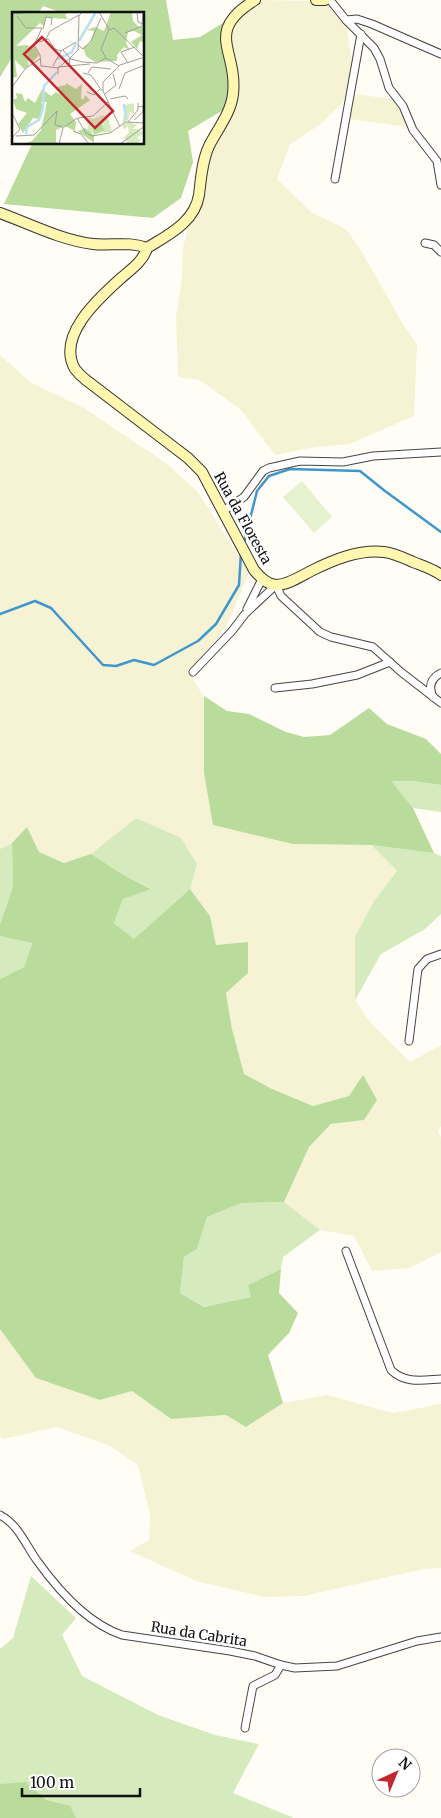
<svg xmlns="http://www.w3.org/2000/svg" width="441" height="1818" viewBox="0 0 441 1818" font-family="Merriweather,serif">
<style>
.farmland{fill:#f6f3d4}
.green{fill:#d5ebbd}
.forest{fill:#b9dc9c}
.pitch{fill:#e6f2cf}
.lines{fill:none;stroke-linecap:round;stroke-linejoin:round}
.stream{stroke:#3f96cf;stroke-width:2.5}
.street-casing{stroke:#444;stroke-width:9}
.secondary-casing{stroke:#333;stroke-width:12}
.street{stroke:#fff;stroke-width:7}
.secondary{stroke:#fff6b0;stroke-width:10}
.labels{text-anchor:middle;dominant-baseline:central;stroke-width:5;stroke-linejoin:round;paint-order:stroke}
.street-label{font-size:14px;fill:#111;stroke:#fff}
.inset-river{fill:none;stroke:#b9e0f7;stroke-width:2.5}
.inset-road{fill:none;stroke:#a09f9a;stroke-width:1}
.view{fill:#c4262e;fill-opacity:0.15;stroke:#c4262e;stroke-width:2.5}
.inset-edge{fill:none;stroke:#111;stroke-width:2.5}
</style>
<rect width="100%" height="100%" fill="#fffdf5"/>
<g class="farmland">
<polygon points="255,0 321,1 346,20 353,72 343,102 321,124 290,144 277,179 311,212 346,229 362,252 403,324 417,345 414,416 350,444 316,447 275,455 241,410 200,380 178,377 176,317 182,278 183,248 208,147 230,106 227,29"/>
<polygon points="354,94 393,99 400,107 408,127 350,119"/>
<polygon points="0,355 30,382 84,408 167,464 197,491 249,572 227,625 194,667 193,680 204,696 204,773 293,844 371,845 397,871 374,901 355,999 370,1022 410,1062 441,1045 441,1126 438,1131 441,1137 441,1252 409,1268 372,1271 354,1236 320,1230 284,1202 309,1147 332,1124 364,1120 349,1096 313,1106 272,1089 243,1074 232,1029 226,993 248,973 248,942 216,945 210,916 190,889 197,864 136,818 91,854 64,863 39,852 27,827 12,843 0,849"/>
<polygon points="0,1329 100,1400 132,1391 171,1419 226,1415 246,1427 283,1403 327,1395 393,1413 441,1404 441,1568 423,1569 304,1596 264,1597 196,1581 130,1551 149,1540 150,1514 138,1465 110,1446 57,1427 3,1439 0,1436"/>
</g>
<g class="green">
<polygon points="390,781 413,781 441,785 441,812 413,808"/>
<polygon points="136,818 181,838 197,864 190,889 134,939 114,923 123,899 150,888 122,874 91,854"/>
<polygon points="12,843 13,887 0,924 0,849"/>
<polygon points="371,845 434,853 441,856 441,914 425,929 381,954 355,1000 355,937 374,901 397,871"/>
<polygon points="0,936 32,942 24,967 0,979"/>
<polygon points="284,1202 320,1230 283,1257 281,1269 248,1285 252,1297 204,1307 180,1293 184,1257 197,1249 207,1217 242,1203"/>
<polygon points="31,1576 76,1618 62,1635 82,1676 158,1715 215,1735 259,1744 233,1793 294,1818 0,1818 0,1649 13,1638"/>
</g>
<g class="forest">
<polygon points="0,0 166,0 173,40 200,37 231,18 230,106 188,131 193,162 181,198 153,218 4,204 32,144 144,144 144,14 65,14 43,6 38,14 14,14 14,54 0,77"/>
<polygon points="204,696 227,711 249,714 286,732 304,737 330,735 369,708 387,724 426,739 441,754 441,785 413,781 391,781 413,808 434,853 371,845 293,844 213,825 204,773"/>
<polygon points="27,827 39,852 64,863 91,854 122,874 151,889 123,899 114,923 134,939 190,889 210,916 216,945 248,942 248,973 226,993 232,1029 244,1074 272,1089 313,1106 349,1096 363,1075 377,1100 364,1120 331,1124 309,1147 284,1202 242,1203 207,1217 197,1249 184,1257 180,1293 204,1307 251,1297 248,1285 281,1269 279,1293 298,1313 289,1333 268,1355 283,1403 246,1427 226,1415 171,1419 132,1391 100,1400 36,1378 0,1329 0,979 24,967 32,943 0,936 0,924 13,887 12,843"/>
<polygon points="26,1782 46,1800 70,1806 76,1818 0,1818 0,1784"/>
</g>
<polygon class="pitch" points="302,481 332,517 314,533 283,497"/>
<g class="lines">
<g class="stream">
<polyline points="244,543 257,491 269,476 290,469 360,471 385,491 441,532"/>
<polyline points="0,614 35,601 51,608 103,665 116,666 134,660 154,665 198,641 216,624 239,585 241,553"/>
</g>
<defs>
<g id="street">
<polyline points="330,0 346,20 374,48 380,59 389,88 403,106 413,130 437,161 441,185"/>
<polyline points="346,20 357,19 372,24 441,54"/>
<polyline points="335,179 361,34"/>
<polyline points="425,243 434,245 441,252"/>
<polyline points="223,511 244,497 263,471 269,468 300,461 343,462 373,456 441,452"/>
<polyline points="247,609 262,579"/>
<polyline points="193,672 232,631 245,614 276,585 281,596 320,632 331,637 373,647 401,672 441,703"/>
<polyline points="275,688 312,684 357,675 390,662"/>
<path d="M433,697c-5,-11 -2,-19 8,-24"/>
<polyline points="409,1041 418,969 427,959 441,954"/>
<path d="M346,1251l45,119c14,14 32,10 50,9"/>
<path d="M0,1515c19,10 26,31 38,47 21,29 51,62 84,73l108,16 25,5 26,9 14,3 42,-2 80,-25 24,-4"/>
<polyline points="245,1728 253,1686 275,1675 281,1665"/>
</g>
<g id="secondary">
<polyline points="316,0 325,0"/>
<path d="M0,213c30,11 61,27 93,31 18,2 37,-3 54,4"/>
<path d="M147,248c-4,14 -17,22 -27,31 -21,19 -64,57 -45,90 3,4 7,8 11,11l102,78 14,14 52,98c6,7 12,14 22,15 12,0 25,-9 35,-14 22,-11 48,-22 73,-19 10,1 20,6 29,10 10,4 20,7 28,13"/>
<path d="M147,248c21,-13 48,-26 52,-53 2,-16 3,-34 10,-49 8,-16 22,-33 24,-52 5,-44 -30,-62 22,-94"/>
</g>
</defs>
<use href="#street" class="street-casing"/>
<use href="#secondary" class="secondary-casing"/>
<use href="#street" class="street"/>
<use href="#secondary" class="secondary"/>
</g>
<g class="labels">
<g class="street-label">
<text transform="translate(243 518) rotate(61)">Rua da Floresta</text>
<text transform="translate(199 1634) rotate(9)">Rua da Cabrita</text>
</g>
</g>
<g transform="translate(12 12)">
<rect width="132" height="132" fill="#fffdf5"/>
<path d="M122,91v11l-4,-2 -2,8 -6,4 3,-14 -3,-4zM91,103l5,2 4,15 -24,1 -1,-16 6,2zM117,110l8,3 -5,4h6l5,4 -6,5 4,2 -5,4h-8l-4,-7 5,-4 -1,-7 -4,3 -2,-4z" fill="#d5ebbd"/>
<path d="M0,0h56l-3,3 3,4 -22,-1 -2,8 -4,-3 -24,23 11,-1 5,4 2,-3 5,9 -7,8 -6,-10 3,12 -5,4 -9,-9 2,17 -5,1zM99,0h21l1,9 6,6h5v16l-4,-2 -3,8 -6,-7 11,-7 -8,-4 -6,1 -2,11 4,7 -6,-3 -7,8v6l-22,1 -9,-6 -3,-9 7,-4 4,-12 -7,-1 8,-3 9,4zM54,71l10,6 6,-5 -1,14 2,2 2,-5 5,5 -20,14 6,8 -1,9 -10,-5 -9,4v12l4,2h-37l9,-3 9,-11 6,-28h-6l3,8 -5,9 -6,-1 -10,15 -5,-9 9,-11 -11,-4 -3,-9 4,-2 -1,-5 6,1 3,8 3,-4 7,5 7,-14 9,7 5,-4 6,3 -5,-8 8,-2 1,2zM89,112l4,6 -11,5v8l-16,-12 7,-3 9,7 -1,-7z" fill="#b9dc9c"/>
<path class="inset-river" d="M67,29l17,-29M46,47l14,-7 4,-9M112,92l2,16M14,122l1,-7 12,-7 4,-11 1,-23 13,-14"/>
<path class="inset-road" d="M87,0l10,17 -8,20 5,9 13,8M125,0l1,10 5,2M0,2l21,-2M5,4l9,12h16l-8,17 6,10 1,11 17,2 12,-10M31,17l3,-12 6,1 -1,7M97,18l5,-2 30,29M113,21l17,-7 1,-14M34,27l4,-8 29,-16M27,30l9,-3 7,10 6,2M66,33l5,4 8,-8 10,-23M51,38l8,9 12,3 14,1 9,-5M116,51l-7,-11 14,-5M41,54l8,-15 15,-9M57,54l1,-8 8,-8 1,-34 3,-4M71,61l8,2 11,16M76,61l4,-6 19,2M113,61l20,-8M46,62v-7l32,-3M0,75l14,-19 14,-9M107,77l6,-16M75,80l7,3 6,-6M93,82l11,-9 -3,-11M98,87l15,-3 3,3M0,101l8,16 -8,9M66,106l15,-2 15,-14M122,108l9,-8v-6l-5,1M116,110l10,-12v-7M108,115l-17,-36v-9l17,-17 25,-8M61,119l8,3 8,10M4,124l18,-1 23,-24 -2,14 8,2M47,132l4,-16 14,-10 9,15 6,3 18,-3 16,-11 19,1M108,132l25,-18"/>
<path class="view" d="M30,25l71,74 -18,17 -71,-74z"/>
<rect width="132" height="132" class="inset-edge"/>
</g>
<g transform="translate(396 1773) rotate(44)"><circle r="24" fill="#ffffff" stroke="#a0a0a0"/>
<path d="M0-4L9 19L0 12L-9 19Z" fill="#c4262e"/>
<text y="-8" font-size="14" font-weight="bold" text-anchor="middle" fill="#111111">N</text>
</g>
<path d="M22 1788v8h118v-8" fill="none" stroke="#111111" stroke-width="2.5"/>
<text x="30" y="1788" font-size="15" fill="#111111" stroke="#ffffff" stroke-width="4" paint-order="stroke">100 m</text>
</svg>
